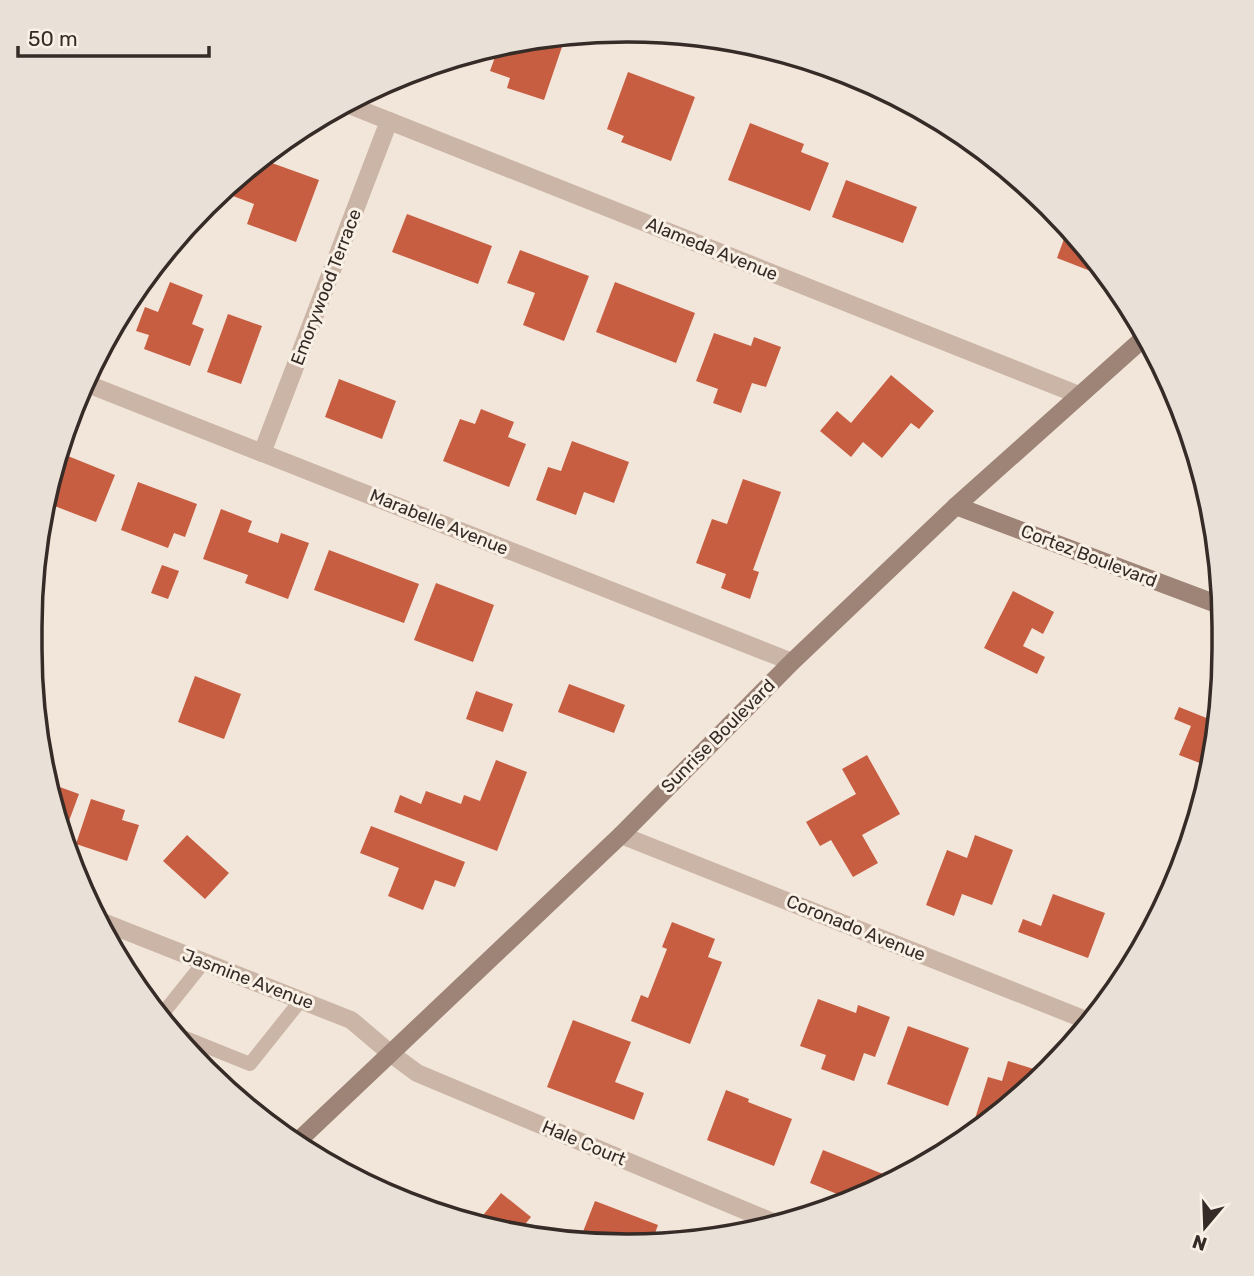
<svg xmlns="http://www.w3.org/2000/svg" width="1254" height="1276" viewBox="0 0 1254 1276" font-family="Rubik,sans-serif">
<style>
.building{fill:#c75e42}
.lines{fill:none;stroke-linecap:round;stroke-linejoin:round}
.lane{stroke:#cab5a6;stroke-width:14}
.street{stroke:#cab5a6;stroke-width:18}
.secondary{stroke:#9d8477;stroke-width:18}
.labels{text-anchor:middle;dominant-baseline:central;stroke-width:6;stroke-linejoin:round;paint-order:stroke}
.street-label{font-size:18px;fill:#362b27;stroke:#f9f0e6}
.rim{fill:none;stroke:#362b27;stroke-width:3.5}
</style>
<rect width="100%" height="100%" fill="#f2e6da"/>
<g class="building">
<polygon points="566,35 544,100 507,88 510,78 490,71 499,46 527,41 536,44 538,39"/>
<polygon points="628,72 695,97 671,161 621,142 624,136 607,129"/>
<polygon points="750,123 804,144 801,152 829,163 810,211 728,180"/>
<polygon points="258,158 319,180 296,242 247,224 254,204 233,196 241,174"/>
<polygon points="846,180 917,207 903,243 832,217"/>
<polygon points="407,214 492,246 478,284 392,252"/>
<polygon points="1068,228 1101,264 1111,279 1057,258"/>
<polygon points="520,250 589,276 564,341 523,325 535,293 507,283"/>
<polygon points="170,282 203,295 192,324 204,329 190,366 144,349 149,335 136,331 145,307 158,312"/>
<polygon points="615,282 695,313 676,363 596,332"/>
<polygon points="228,314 262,326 241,384 207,372"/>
<polygon points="714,333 751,346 754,337 781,347 766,387 752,383 741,413 713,403 718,389 696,381"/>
<polygon points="891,375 934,411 919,429 911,423 882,458 863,442 851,457 820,431 837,411 851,423"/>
<polygon points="339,379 396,401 382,439 325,417"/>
<polygon points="481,409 514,422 508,437 526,444 509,487 443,461 460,419 475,424"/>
<polygon points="572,441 629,462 614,503 584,492 576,515 536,500 548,467 561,471"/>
<polygon points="58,452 115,475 96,522 52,505 57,493 49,490"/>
<polygon points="743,479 781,492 753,570 759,572 750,599 721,588 726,574 696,563 712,519 727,524"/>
<polygon points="138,482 197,504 185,537 174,533 168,548 121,530"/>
<polygon points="221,509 252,521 248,532 278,543 281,533 309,543 288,599 245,583 248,575 203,559"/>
<polygon points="329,550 419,584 404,623 314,590"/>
<polygon points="162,565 179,571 168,599 151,593"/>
<polygon points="436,583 494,605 473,662 414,640"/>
<polygon points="1013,591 1054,612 1043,634 1032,628 1023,646 1045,657 1037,674 984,648"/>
<polygon points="195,676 241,694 224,739 178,722"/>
<polygon points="569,684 625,705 614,733 558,712"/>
<polygon points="476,691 513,704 503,732 466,719"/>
<polygon points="1179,707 1219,723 1210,767 1179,755 1191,726 1174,719"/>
<polygon points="867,755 900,814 862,835 878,863 853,877 831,840 820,846 806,822 856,794 842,769"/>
<polygon points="496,760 527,772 497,851 394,812 400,795 421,804 426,791 461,804 464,795 480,801"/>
<polygon points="46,782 79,794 66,829 60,826"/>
<polygon points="91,799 125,810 122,820 139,825 127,861 76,844"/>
<polygon points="371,826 465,862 455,887 435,880 423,910 388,896 399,868 360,853"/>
<polygon points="187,835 229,873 205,899 163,861"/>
<polygon points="975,835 1013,850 992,905 962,894 954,916 926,905 947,850 967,858"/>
<polygon points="1053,894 1105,913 1088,958 1018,932 1023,919 1041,926"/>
<polygon points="672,922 715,939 708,957 722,962 690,1044 631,1021 641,995 648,998 667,949 662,947"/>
<polygon points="818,999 856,1013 858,1005 890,1017 875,1057 864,1053 854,1081 821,1069 826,1055 800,1046"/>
<polygon points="573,1020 631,1042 615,1082 644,1093 634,1120 547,1087"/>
<polygon points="908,1026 969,1048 948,1106 887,1084"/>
<polygon points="1008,1061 1037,1070 1033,1083 991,1123 983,1128 973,1125 988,1077 1002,1081"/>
<polygon points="726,1090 749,1099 748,1102 792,1119 774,1166 707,1140"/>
<polygon points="823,1150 893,1178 890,1185 852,1200 810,1183"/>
<polygon points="501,1193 531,1217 517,1234 476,1224"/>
<polygon points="595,1201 658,1225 651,1244 579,1242"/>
</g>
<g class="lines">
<g class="lane">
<polyline points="160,1017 204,962"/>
<polyline points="173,1033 250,1064 301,1000"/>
</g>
<g class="street">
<polyline points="344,103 1079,395"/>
<polyline points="85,383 792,662"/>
<polyline points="262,453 389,121"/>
<polyline points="621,835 1091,1022"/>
<polyline points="98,920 351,1020 390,1053 417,1073 782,1226"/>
</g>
<g class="secondary">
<polyline points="956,506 1222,606"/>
<polyline points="297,1142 621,835 792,662 956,506 1146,336"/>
</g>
</g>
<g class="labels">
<g class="street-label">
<text transform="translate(712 249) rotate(22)">Alameda Avenue</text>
<text transform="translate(326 287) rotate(-69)">Emorywood Terrace</text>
<text transform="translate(439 522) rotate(22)">Marabelle Avenue</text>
<text transform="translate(1089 556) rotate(21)">Cortez Boulevard</text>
<text transform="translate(718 736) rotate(-45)">Sunrise Boulevard</text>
<text transform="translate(856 928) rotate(22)">Coronado Avenue</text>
<text transform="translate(248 979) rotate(21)">Jasmine Avenue</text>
<text transform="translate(584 1143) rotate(23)">Hale Court</text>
</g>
</g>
<path d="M0 0H1254V1276H0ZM627 42H627A585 585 0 0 1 1212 627V649A585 585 0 0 1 627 1234H627A585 585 0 0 1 42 649V627A585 585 0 0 1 627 42Z" fill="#e9e0d7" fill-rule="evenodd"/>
<path class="rim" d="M627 42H627A585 585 0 0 1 1212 627V649A585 585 0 0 1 627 1234H627A585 585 0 0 1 42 649V627A585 585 0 0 1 627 42Z"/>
<g transform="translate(1205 1227) rotate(199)" stroke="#f9f0e6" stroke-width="5" paint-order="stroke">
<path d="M0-5L12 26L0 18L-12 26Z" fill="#362b27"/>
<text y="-10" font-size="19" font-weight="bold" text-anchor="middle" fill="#362b27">N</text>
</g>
<path d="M18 46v10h191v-10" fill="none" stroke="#362b27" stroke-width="3.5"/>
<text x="28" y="46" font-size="21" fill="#362b27" stroke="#f9f0e6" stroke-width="5" paint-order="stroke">50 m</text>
</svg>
